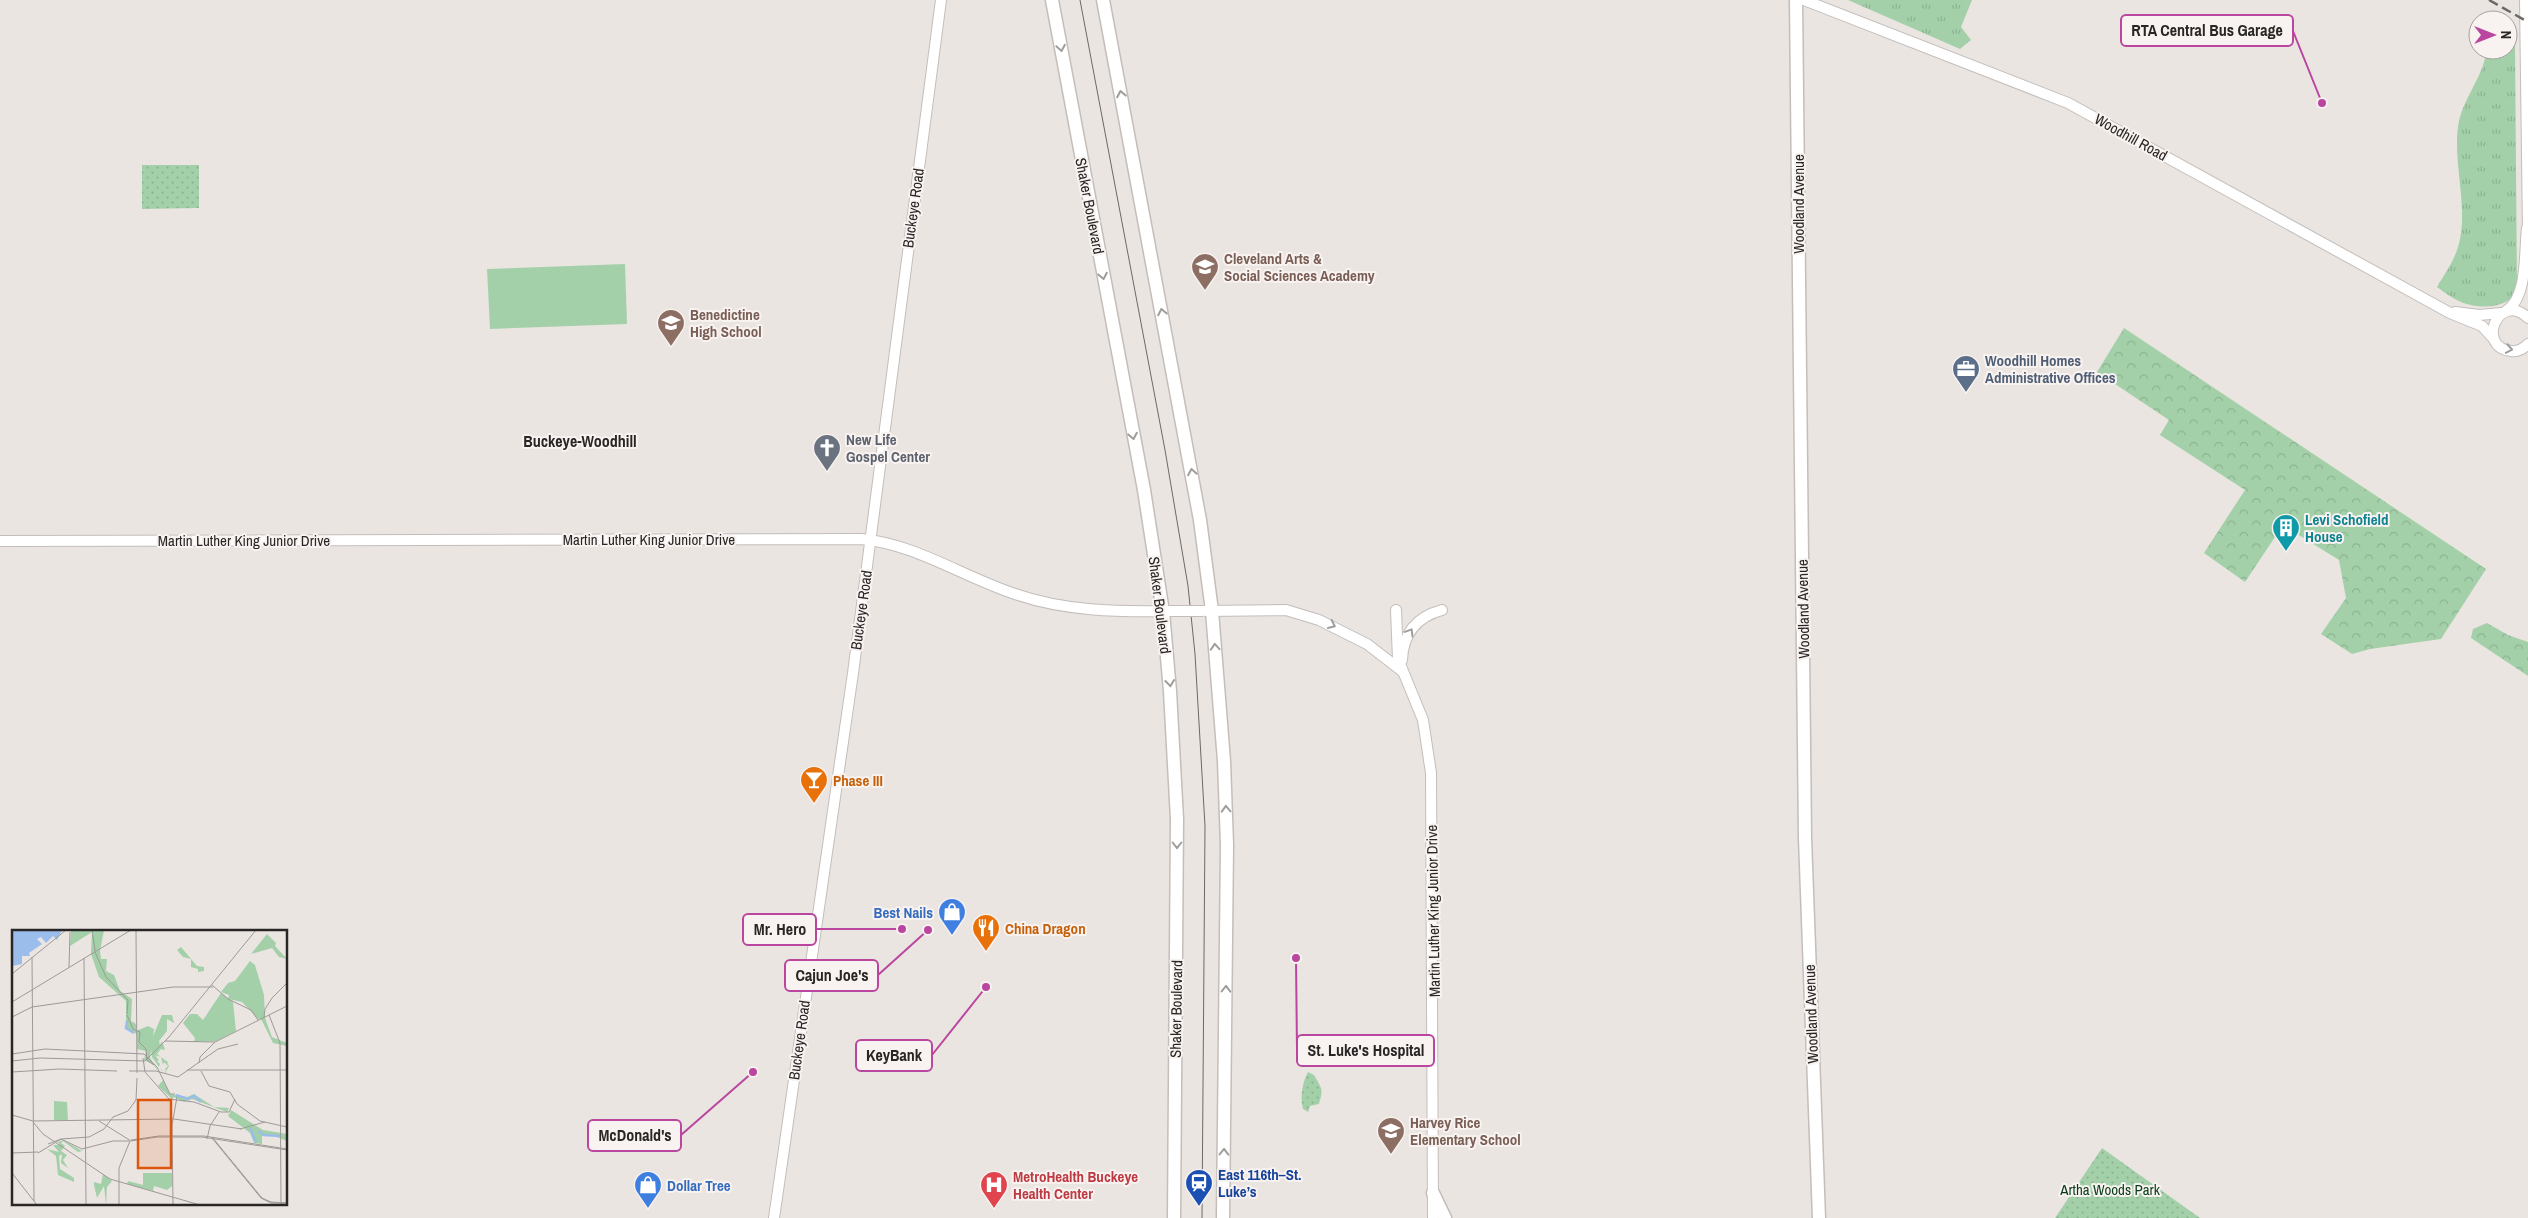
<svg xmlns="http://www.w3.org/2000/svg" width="2528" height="1218" viewBox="0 0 2528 1218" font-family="'Archivo Narrow',sans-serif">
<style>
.grass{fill:url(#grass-tufts)}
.forest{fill:url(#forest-crowns)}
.park{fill:url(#park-dots)}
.garden{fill:#a3d0a9}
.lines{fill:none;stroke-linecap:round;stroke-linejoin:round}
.minor-casing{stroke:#c3bebb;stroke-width:12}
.major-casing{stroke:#c3bebb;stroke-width:15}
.minor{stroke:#fff;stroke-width:10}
.major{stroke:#fff;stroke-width:12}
.tram{stroke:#6b6866;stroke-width:1}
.rail{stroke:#6b6866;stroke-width:2.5;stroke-dasharray:10 5;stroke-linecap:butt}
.minor-bridge-casing{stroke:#c3bebb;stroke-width:12;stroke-linecap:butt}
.minor-bridge{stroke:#fff;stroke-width:10}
.oneway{stroke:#9f9e9d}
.labels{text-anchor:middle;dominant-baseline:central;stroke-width:4;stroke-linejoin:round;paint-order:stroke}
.street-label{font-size:15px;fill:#292726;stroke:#f8f2f0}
.education-label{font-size:15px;font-weight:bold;fill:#785e54;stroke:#f8f2f0;text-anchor:start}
.service-label{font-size:15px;font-weight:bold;fill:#4e5e75;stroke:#f8f2f0;text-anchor:start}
.worship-label{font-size:15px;font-weight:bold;fill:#5b616d;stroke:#f8f2f0;text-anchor:start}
.culture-label{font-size:15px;font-weight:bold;fill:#0d838f;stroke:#f8f2f0;text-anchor:start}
.food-label{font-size:15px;font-weight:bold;fill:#c56008;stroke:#f8f2f0;text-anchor:start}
.shop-label{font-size:15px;font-weight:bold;fill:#366cbe;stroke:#f8f2f0;text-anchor:end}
.transit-label{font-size:15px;font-weight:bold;fill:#164399;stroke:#f8f2f0;text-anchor:start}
.health-label{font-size:15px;font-weight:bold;fill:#be3a42;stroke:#f8f2f0;text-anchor:start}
.park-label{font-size:15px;fill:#073e18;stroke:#f8f2f0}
.neighbourhood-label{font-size:16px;font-weight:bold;fill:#292726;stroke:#f8f2f0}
.inset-river{fill:none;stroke:#9bbdec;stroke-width:2.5}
.inset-road{fill:none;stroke:#9d9997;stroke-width:1}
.view{fill:#de560d;fill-opacity:0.15;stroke:#de560d;stroke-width:2.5}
.inset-edge{fill:none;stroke:#292726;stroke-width:2.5}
.leader{fill:none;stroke:#ba469f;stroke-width:2}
.callout-dot{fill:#ba469f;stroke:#f8f2f0;stroke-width:2}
.callout{fill:#f8f2f0;stroke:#ba469f;stroke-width:2}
.callout-label{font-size:16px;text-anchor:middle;font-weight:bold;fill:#292726}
</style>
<defs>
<pattern id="grass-tufts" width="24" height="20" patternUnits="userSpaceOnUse" patternTransform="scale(1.25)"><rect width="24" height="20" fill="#a3d0a9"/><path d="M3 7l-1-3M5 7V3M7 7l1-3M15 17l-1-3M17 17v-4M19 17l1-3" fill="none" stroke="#8cb391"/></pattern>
<pattern id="forest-crowns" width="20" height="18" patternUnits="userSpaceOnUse" patternTransform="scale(1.25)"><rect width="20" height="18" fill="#a3d0a9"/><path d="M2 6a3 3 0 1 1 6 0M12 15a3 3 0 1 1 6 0" fill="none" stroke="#8cb391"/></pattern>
<pattern id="park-dots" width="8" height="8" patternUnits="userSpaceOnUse" patternTransform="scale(1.25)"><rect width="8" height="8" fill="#a3d0a9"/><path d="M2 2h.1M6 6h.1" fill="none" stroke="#8cb391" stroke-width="1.8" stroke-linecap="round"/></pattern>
</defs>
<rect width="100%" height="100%" fill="#ebe5e2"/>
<g class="grass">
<polygon points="1848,0 1972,0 1961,27 1971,40 1960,49"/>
<path d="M2508,39l7,3 2,247c-7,21 -40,20 -56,13 -9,-4 -17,-10 -24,-15 7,-12 17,-26 21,-40 12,-38 -7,-88 1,-126 5,-23 27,-50 27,-71h22z"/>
</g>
<g class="forest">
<polygon points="2124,328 2486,569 2441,639 2370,649 2352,654 2321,634 2346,598 2339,560 2283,525 2245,582 2204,553 2245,490 2160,435 2169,420 2097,372"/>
<polygon points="2487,623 2508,635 2528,642 2528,676 2471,638 2473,629"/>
</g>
<g class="park">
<polygon points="142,165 199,165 199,208 142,209"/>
<path d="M1308,1072l6,3c9,15 9,15 5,29l-9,2 -2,6 -5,-3c-3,-12 -1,-26 5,-37z"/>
<polygon points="2102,1148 2200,1218 2055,1218"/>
</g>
<polygon class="garden" points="625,264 627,324 490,329 487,269"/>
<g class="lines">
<defs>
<g id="minor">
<polyline points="1804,0 2068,103 2450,313 2482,326 2493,338"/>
<polyline points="2525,0 2528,234"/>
<path d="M2506,311c22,-14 18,-58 21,-83"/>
<polyline points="2455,312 2479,315 2502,313"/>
<path d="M2528,318c-29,-28 -53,29 -17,33 7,1 12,-2 17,-7"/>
<path d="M0,541l861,-2c55,5 102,38 154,55 49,17 102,18 154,17"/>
<polyline points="1396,610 1398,659 1423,720 1431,773 1433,1218"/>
<polyline points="1206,611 1286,610 1319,620 1367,644 1402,671"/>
<path d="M1402,660c1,-26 14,-43 40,-50"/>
<polyline points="774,1218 853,673 941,0"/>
</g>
<g id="major">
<polyline points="1052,0 1144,490 1163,612 1170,691 1177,819 1174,1218"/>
<polyline points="1103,0 1200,520 1212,611 1224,761 1227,845 1223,1218"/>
<polyline points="1796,0 1805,838 1819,1218"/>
<polyline points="1433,1193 1445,1218"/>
</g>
</defs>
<use href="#minor" class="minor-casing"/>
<use href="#major" class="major-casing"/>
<use href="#minor" class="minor"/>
<use href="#major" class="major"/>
<polyline class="tram" points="1080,0 1165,450 1188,586 1195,654 1205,826 1202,1218"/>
<polyline class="rail" points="2489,0 2528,22"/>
<defs>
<polyline id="minor-bridge" points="1170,611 1203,611"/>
</defs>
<use href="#minor-bridge" class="minor-bridge-casing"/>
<use href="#minor-bridge" class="minor-bridge"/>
</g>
<defs><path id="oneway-chevron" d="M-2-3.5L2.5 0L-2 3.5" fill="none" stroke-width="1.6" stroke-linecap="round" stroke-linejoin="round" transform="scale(1.25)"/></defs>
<g class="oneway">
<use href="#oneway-chevron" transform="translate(1061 48) rotate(80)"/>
<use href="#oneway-chevron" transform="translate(1121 94) rotate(-101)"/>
<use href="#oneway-chevron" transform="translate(1103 276) rotate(79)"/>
<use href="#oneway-chevron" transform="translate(1162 312) rotate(-101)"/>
<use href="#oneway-chevron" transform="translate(2509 349) rotate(10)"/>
<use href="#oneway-chevron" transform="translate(1133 436) rotate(79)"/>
<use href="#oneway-chevron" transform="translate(1192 472) rotate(-100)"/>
<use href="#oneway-chevron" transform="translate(1332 625) rotate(25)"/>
<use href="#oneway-chevron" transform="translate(1410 632) rotate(-59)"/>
<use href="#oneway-chevron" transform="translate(1215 647) rotate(-94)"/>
<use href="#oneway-chevron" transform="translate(1170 683) rotate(84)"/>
<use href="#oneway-chevron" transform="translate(1226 809) rotate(-92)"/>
<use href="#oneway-chevron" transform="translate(1177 845) rotate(90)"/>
<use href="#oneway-chevron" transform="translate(1226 989) rotate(-89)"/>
<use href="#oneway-chevron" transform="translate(1224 1152) rotate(-89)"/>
</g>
<defs>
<symbol id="school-pin" viewBox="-11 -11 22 30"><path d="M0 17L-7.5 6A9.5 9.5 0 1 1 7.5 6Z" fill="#8d6e63" stroke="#f8f2f0"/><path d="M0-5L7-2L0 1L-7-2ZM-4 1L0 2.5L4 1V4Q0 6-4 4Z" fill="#fff"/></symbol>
<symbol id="office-pin" viewBox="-11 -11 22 30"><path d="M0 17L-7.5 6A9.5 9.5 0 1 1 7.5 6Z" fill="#5c6f8a" stroke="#f8f2f0"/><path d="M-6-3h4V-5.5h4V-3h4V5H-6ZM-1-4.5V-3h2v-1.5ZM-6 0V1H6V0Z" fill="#fff"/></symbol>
<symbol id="church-pin" viewBox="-11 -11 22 30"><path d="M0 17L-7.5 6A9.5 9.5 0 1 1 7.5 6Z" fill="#6b7280" stroke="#f8f2f0"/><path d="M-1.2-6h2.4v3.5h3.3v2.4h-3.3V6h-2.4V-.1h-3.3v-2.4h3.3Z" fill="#fff"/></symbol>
<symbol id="building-pin" viewBox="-11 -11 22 30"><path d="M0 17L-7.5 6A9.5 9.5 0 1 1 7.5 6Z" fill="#0f9aa8" stroke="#f8f2f0"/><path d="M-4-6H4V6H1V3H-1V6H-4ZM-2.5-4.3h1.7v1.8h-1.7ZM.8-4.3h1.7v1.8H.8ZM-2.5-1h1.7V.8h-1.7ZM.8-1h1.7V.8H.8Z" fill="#fff"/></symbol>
<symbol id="bar-pin" viewBox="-11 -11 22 30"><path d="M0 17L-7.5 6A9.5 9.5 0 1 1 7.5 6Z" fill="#e8710a" stroke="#f8f2f0"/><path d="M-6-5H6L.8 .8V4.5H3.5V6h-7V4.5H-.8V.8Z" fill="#fff"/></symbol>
<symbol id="shop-pin" viewBox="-11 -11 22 30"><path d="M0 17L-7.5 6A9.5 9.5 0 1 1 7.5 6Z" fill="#3f7fe0" stroke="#f8f2f0"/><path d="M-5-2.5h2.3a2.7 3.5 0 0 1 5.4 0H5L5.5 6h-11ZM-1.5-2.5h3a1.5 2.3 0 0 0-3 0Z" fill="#fff"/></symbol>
<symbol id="restaurant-pin" viewBox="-11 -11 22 30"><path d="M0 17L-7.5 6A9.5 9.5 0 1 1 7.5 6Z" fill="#e8710a" stroke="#f8f2f0"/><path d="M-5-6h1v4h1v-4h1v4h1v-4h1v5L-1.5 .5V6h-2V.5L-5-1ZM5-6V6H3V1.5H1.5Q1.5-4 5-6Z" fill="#fff"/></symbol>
<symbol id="station-pin" viewBox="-11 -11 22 30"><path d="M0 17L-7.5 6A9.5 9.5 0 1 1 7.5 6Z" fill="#1a4fb4" stroke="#f8f2f0"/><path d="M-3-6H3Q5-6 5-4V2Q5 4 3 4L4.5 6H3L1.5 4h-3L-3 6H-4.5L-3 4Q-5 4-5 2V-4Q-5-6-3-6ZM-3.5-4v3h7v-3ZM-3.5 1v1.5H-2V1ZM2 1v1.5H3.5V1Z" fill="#fff"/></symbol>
<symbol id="hospital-pin" viewBox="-11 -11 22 30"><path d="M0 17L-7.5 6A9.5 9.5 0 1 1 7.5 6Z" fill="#e0444e" stroke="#f8f2f0"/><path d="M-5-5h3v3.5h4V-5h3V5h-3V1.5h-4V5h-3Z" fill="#fff"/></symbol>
</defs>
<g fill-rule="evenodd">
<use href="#school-pin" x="1189" y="251" width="32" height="43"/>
<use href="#school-pin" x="655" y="307" width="32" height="43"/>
<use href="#office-pin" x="1950" y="353" width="32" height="43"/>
<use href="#church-pin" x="811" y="432" width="32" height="43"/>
<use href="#building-pin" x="2270" y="512" width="32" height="43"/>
<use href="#bar-pin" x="798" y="764" width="32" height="43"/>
<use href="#shop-pin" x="936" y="896" width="32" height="43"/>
<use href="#restaurant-pin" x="970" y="912" width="32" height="43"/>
<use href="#school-pin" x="1375" y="1115" width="32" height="43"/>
<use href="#station-pin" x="1183" y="1167" width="32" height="43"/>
<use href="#shop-pin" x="632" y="1169" width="32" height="43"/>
<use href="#hospital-pin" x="978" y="1169" width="32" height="43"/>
</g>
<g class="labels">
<g class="street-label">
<text transform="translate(2131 137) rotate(29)">Woodhill Road</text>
<text transform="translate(1798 204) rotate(-90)">Woodland Avenue</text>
<text transform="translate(1090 206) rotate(79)">Shaker Boulevard</text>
<text transform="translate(913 208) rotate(-82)">Buckeye Road</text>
<text x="649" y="539">Martin Luther King Junior Drive</text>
<text x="244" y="540">Martin Luther King Junior Drive</text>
<text transform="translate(1160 605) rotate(83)">Shaker Boulevard</text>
<text transform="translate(1803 609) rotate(-91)">Woodland Avenue</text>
<text transform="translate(861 610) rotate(-82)">Buckeye Road</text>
<text transform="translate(1433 911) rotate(-91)">Martin Luther King Junior Drive</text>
<text transform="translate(1176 1009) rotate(-89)">Shaker Boulevard</text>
<text transform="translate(1811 1014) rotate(-92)">Woodland Avenue</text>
<text transform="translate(799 1040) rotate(-82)">Buckeye Road</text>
</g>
<g class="education-label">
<text x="1224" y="258">Cleveland Arts &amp;<tspan x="1224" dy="17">Social Sciences Academy</tspan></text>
<text x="690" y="314">Benedictine<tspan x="690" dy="17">High School</tspan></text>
<text x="1410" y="1122">Harvey Rice<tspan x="1410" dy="17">Elementary School</tspan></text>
</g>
<g class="service-label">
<text x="1985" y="360">Woodhill Homes<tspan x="1985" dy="17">Administrative Offices</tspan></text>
</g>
<g class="worship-label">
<text x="846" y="439">New Life<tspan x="846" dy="17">Gospel Center</tspan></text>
</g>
<g class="culture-label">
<text x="2305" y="519">Levi Schofield<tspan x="2305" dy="17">House</tspan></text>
</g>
<g class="food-label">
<text x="833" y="780">Phase III</text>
<text x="1005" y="928">China Dragon</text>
</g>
<g class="shop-label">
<text x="933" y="912">Best Nails</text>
<text x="667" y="1185" text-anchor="start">Dollar Tree</text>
</g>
<g class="transit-label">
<text x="1218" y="1174">East 116th–St.<tspan x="1218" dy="17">Luke’s</tspan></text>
</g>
<g class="health-label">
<text x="1013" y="1176">MetroHealth Buckeye<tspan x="1013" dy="17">Health Center</tspan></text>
</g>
<g class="park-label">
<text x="2110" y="1189">Artha Woods Park</text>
</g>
<g class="neighbourhood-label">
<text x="580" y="441">Buckeye-Woodhill</text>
</g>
</g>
<g transform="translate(12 930)">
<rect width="275" height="275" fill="#ebe5e2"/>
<path d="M150,85h10l2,8 -7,-4v12l-8,10 1,4 2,-4 3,9 -4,-1 -4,5 12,9h-2l2,3 -5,9 2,-6 -4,2 -2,-3 3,3 5,-5 -4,-4 -1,3 -2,-8 -6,-2 4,5 -2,1 3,3 -1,3 -7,-10 -2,-14zM91,244l9,7 -5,6 -1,18 -2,-19 -7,12 -3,-13v-3l7,2z" fill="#a3d0a9"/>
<path d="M255,4l9,9 -1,3 12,13 -8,-2 -7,-9 -21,6zM51,210l19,11 -4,1 -15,-11 -2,2 4,3 -4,5 6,4 -4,5 5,8 -7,-5 1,-9 -3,2 1,13 14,9v4l-16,-7 -2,-19 -9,-7 12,3 -6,-7h7l-2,-3z" fill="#a3d0a9"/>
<path d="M209,63l12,9 3,29 -20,10 -22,1 1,-4 -12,-15 7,-9h7l6,6zM42,171l13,1 1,18h-14z" fill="#a3d0a9"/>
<path d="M59,0h33l-4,21 1,8h6l-1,12 8,4 6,16 12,8 -1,22 5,3v7l12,-5 6,3 -4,29 6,9 2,5 -4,-7 -10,-5 2,-9 -9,-2v-15l-11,-5v-28l-27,-24 -8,-23 1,-22 -22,14zM169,17l16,19 7,1v4l-6,1v-3l-7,-2v-8l-8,-2 -6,-7zM238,31l5,4 9,30 1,23 7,19 15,6v3l-14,-3 -12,-24h-3l-16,-17 -14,-3 1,-4 -8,-3 7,-9 7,-2zM151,150l7,14 17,3 7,-3 20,13 15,1 -2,4 -35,-13 -8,3 -10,-5 -2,2 -14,-13zM219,180l32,20 24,4v7l-13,-5h-12v8l-8,-1 -4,-10 -22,-17zM131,243h29v13l-5,4 -13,-4 -1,5 -26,-7 1,-3 15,4z" fill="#a3d0a9"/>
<path d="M0,0h50l-5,10 -4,-4 -7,7 -5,-6 -4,2 5,5 -13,9 1,3h-8v8l-10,2z" fill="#9bbdec"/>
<path class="inset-river" d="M115,91l-1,7 8,5M164,165l12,4 6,-3 7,6M238,198l6,14M246,201l6,4 16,1"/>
<path class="inset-road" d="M80,0l3,21M124,0l1,143M83,22l11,25 22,23 -1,14M20,27l2,244M72,28l2,247M57,37l1,-35M0,44l54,-44M200,55l16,14 23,11 7,10M0,72l119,-72M115,85l6,14 7,3 -1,10 7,7 1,11 7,5M257,85l11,28 1,162M0,87l20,-10 141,-20h40M252,87l1,-8 7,-11 15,-15M157,107l87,-107M153,111l50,1 72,-36M0,124l33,-5 99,5 13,13 13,27h5M131,128l2,14 24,27 25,3 27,10h8l6,-13M0,131l28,-3 105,3 25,-25M187,133l1,-6 15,-15M175,140h100M117,141h27l22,6 40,-28 20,-5M189,141l8,15 21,6 7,12 23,17 27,6M0,142l48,-3 57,2M0,185l21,6 141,-2 68,10M87,191l32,20 26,-4h45l85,13M21,192l10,12 67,45 90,26M228,199l25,-7M200,207l50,61 9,4 16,1M200,208l49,60 10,5h16M195,209l3,-13 9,-14M119,210l28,-4h45l83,13M36,214l13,-5 21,10 31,-8h16M0,223l26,-1M26,223l23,-14 28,-2 15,-8 9,-12 15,-6 8,-11 1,-22M0,243l25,32M107,275v-37l11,-27M161,275l-1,-80 5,-28"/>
<path class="view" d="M126,170h33v68h-33z"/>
<rect width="275" height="275" class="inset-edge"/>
</g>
<path class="leader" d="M2322 103L2293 31M902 929L816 929M928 930L878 975M1296 958L1297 1050M986 987L932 1055M753 1072L681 1135"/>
<g class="callout-dot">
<circle cx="2322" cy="103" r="5"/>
<circle cx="902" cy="929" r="5"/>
<circle cx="928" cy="930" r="5"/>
<circle cx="1296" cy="958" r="5"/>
<circle cx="986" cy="987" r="5"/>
<circle cx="753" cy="1072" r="5"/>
</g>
<g class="callout">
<rect x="2121" y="15" width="172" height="31" rx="5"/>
<rect x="743" y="914" width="73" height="31" rx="5"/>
<rect x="785" y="960" width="93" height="31" rx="5"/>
<rect x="1297" y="1035" width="137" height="31" rx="5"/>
<rect x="856" y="1040" width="76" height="31" rx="5"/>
<rect x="588" y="1120" width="93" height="31" rx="5"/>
</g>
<g class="callout-label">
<text x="2207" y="36">RTA Central Bus Garage</text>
<text x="780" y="935">Mr. Hero</text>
<text x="832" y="981">Cajun Joe's</text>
<text x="1366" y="1056">St. Luke's Hospital</text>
<text x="894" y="1061">KeyBank</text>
<text x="635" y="1141">McDonald's</text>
</g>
<g transform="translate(2493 35) rotate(90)"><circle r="24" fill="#f8f2f0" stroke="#a5a19f"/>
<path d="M0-4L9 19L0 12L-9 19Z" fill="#ba469f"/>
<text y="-8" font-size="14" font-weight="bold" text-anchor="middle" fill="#292726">N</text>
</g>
</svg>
